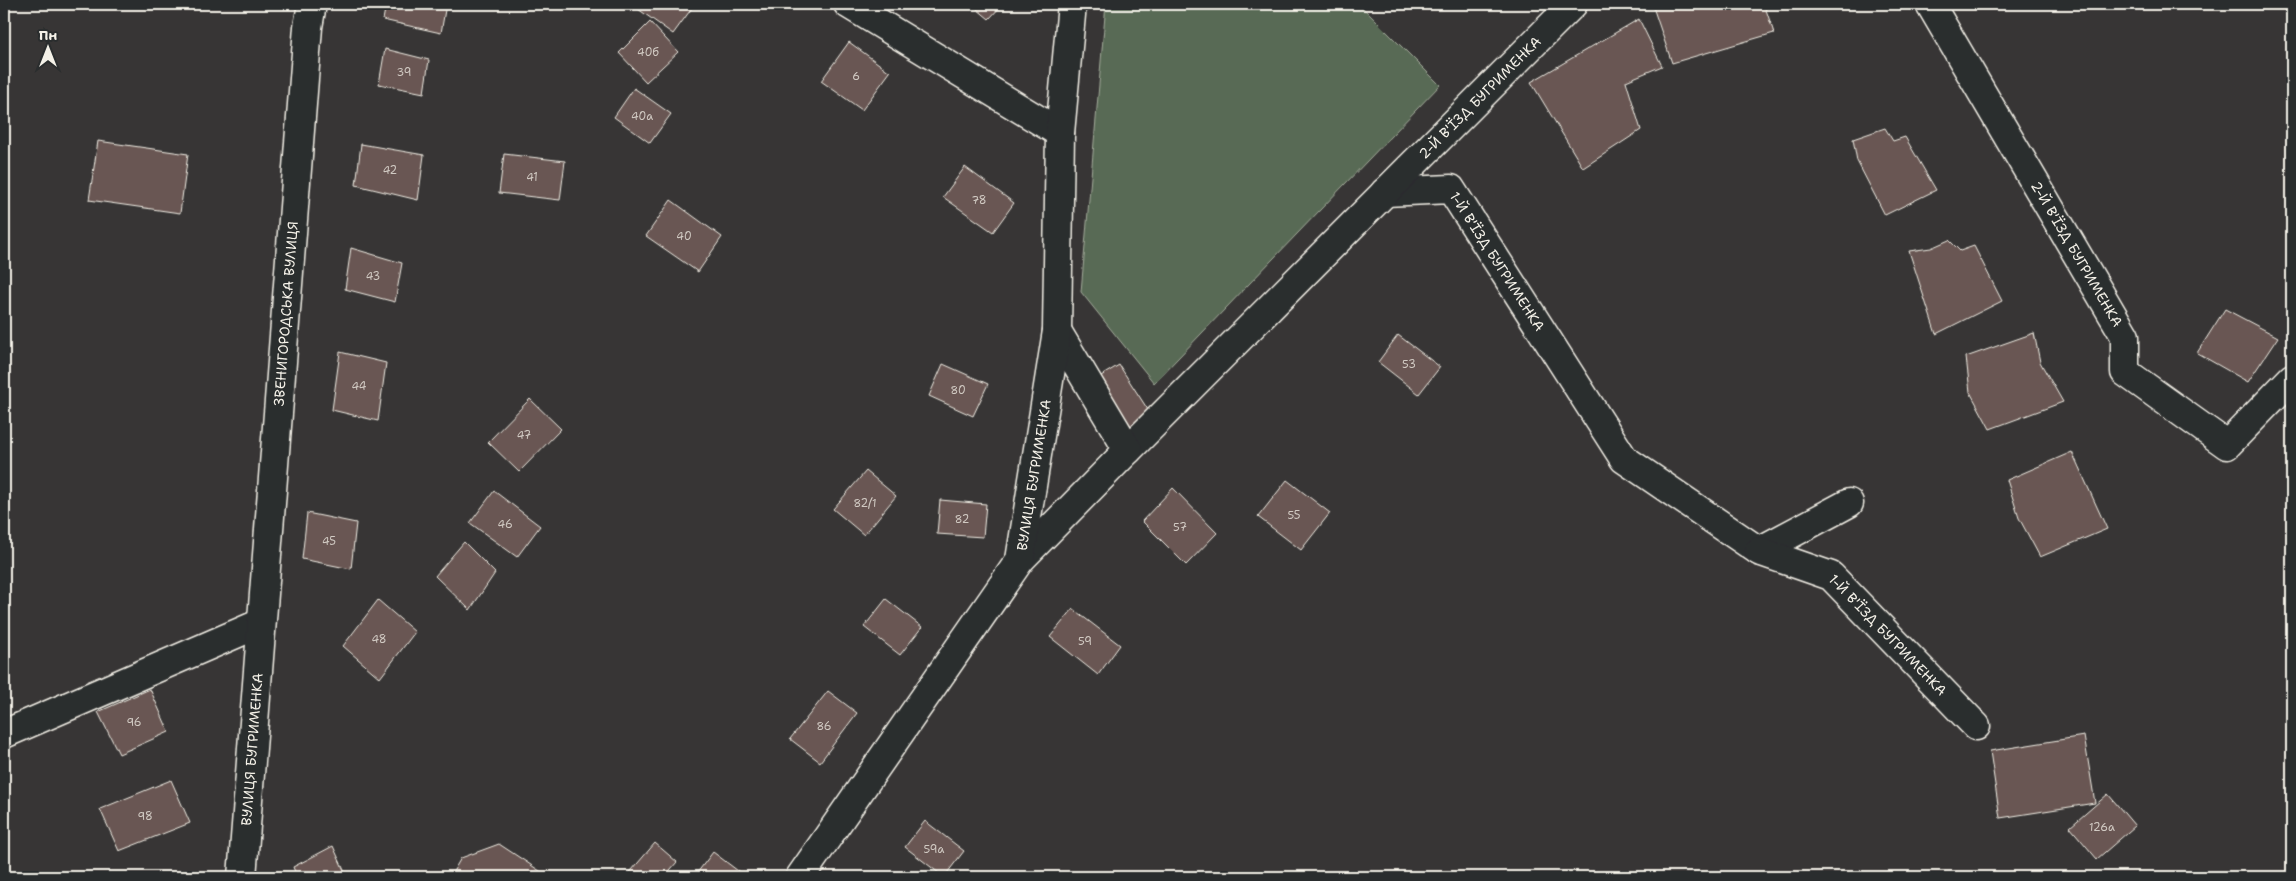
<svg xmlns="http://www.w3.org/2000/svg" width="2296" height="881" viewBox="0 0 2296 881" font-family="'Shantell Sans',sans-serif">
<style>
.green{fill:#586a54;stroke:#a6ae9e}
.building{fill:#695753;stroke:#f4f1e8}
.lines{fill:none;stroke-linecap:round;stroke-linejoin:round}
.minor-casing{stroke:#f4f1e8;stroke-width:31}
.minor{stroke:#2a2d2e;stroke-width:28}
.labels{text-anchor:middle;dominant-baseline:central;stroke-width:4;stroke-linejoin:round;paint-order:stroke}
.number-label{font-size:11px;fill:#d1cac3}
.street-label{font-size:14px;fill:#f4f1e8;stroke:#2a2d2e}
</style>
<rect width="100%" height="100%" fill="#373535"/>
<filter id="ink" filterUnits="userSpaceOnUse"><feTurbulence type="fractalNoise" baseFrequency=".02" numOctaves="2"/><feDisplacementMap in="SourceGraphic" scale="10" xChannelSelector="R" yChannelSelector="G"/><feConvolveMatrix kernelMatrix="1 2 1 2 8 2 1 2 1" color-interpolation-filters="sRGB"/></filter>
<g filter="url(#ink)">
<polygon class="green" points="1106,4 1359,4 1440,85 1154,383 1081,292"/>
<g class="building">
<polygon points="386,4 446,4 441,33 383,20"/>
<polygon points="631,4 695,4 673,34"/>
<polygon points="971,4 1003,4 989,19"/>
<polygon points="1652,4 1764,4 1774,33 1672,63"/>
<polygon points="1639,19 1662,66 1626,81 1641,130 1583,168 1531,82"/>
<polygon points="650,22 678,52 646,82 619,53"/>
<polygon points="849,42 890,72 862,110 821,81"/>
<polygon points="385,49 429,60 424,93 379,84"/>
<polygon points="634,88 671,114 650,143 614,117"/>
<polygon points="1885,128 1893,141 1905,137 1936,190 1885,215 1857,161 1853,139"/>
<polygon points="98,141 188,154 180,213 89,200"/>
<polygon points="361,144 424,155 418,200 356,185"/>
<polygon points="504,154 565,161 560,200 499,193"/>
<polygon points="965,167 1014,203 993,232 943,197"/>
<polygon points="671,200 722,237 698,272 646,236"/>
<polygon points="1949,240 1960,251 1974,246 2002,301 1936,334 1909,251 1931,248"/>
<polygon points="351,248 402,263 395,302 345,289"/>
<polygon points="2225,309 2278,337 2248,382 2197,353"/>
<polygon points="2034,333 2040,362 2063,402 1990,429 1970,392 1966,357"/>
<polygon points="1398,335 1440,367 1419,394 1378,362"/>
<polygon points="340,352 386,363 378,421 332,410"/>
<polygon points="943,364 988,384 973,416 929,396"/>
<polygon points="1119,365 1152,416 1128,431 1096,379"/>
<polygon points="530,399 561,429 519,472 488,442"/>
<polygon points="2072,452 2107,529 2040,557 2019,518 2007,480"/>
<polygon points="866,471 896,496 864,535 833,509"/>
<polygon points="1287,480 1330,513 1301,550 1258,517"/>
<polygon points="1173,488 1217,533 1186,565 1142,521"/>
<polygon points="494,491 540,526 517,557 470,523"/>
<polygon points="940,500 986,504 983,537 937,534"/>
<polygon points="307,513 356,523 351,569 302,559"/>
<polygon points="464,542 495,573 470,610 435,576"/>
<polygon points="886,599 922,627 900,655 864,627"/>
<polygon points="378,600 415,632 380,678 343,646"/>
<polygon points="1073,609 1120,645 1098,675 1050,637"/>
<polygon points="150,689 169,732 119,754 98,712"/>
<polygon points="828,691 857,713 820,762 790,739"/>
<polygon points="2084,736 2095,803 2000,818 1990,751"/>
<polygon points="171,780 190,823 119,851 100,809"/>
<polygon points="2108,794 2135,826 2097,859 2070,827"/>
<polygon points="925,821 964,851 944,877 905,847"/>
<polygon points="655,843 677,862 664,877 626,877"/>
<polygon points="499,844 549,877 450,877 461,858"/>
<polygon points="333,846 347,877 297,877 293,867"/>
<polygon points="713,852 746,877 694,877"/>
</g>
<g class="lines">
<defs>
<g id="minor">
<polyline points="848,4 1060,133"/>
<path id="s1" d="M1930,4l195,332v36l102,73 65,-67"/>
<path id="s2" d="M1385,192l66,-3 173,270 135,92 90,-48"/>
<path id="s3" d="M1128,450l445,-446"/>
<path id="s4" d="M1759,551l72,25 145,150"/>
<polyline points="1020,560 1128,450 1057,331"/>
<polyline points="4,734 261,623"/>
<path id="s5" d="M242,877l66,-850 4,-23"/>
<path id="s6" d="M800,877l220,-317 37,-229 3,-198 12,-129"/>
</g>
</defs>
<use href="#minor" class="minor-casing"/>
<use href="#minor" class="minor"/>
</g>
</g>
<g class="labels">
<g class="number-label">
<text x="648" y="52">40б</text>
<text x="404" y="72">39</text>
<text x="856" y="76">6</text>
<text x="642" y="116">40а</text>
<text x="390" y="170">42</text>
<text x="532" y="177">41</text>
<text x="979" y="200">78</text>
<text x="684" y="236">40</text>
<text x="373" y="276">43</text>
<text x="1409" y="364">53</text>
<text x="359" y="386">44</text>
<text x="958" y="390">80</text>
<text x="524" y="435">47</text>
<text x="865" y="503">82/1</text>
<text x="1294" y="515">55</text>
<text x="962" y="519">82</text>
<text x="505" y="524">46</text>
<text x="1180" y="527">57</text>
<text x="329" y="541">45</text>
<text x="379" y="639">48</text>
<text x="1085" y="641">59</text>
<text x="134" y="722">96</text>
<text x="824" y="726">86</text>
<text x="145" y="816">98</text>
<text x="2102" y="827">126а</text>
<text x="934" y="849">59а</text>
</g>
<g class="street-label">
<text stroke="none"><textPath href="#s3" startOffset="498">2-Й В'ЇЗД БУГРИМЕНКА</textPath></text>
<text stroke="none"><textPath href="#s1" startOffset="290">2-Й В'ЇЗД БУГРИМЕНКА</textPath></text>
<text stroke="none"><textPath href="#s2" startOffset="152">1-Й В'ЇЗД БУГРИМЕНКА</textPath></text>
<text stroke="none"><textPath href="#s5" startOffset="565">ЗВЕНИГОРОДСЬКА ВУЛИЦЯ</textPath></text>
<text stroke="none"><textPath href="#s6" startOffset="472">ВУЛИЦЯ БУГРИМЕНКА</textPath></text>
<text stroke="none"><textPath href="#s4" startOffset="158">1-Й В'ЇЗД БУГРИМЕНКА</textPath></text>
<text stroke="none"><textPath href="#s5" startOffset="128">ВУЛИЦЯ БУГРИМЕНКА</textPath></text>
</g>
</g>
<rect width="2296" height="881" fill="none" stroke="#2a2d2e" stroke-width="20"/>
<rect x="10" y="10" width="2276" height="861" fill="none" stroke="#f4f1e8" stroke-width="2" filter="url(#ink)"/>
<g transform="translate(48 48)" stroke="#2a2d2e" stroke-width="4" paint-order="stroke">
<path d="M0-4L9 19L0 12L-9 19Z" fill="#f4f1e8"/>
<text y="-8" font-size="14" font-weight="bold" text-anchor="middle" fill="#f4f1e8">Пн</text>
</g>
</svg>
